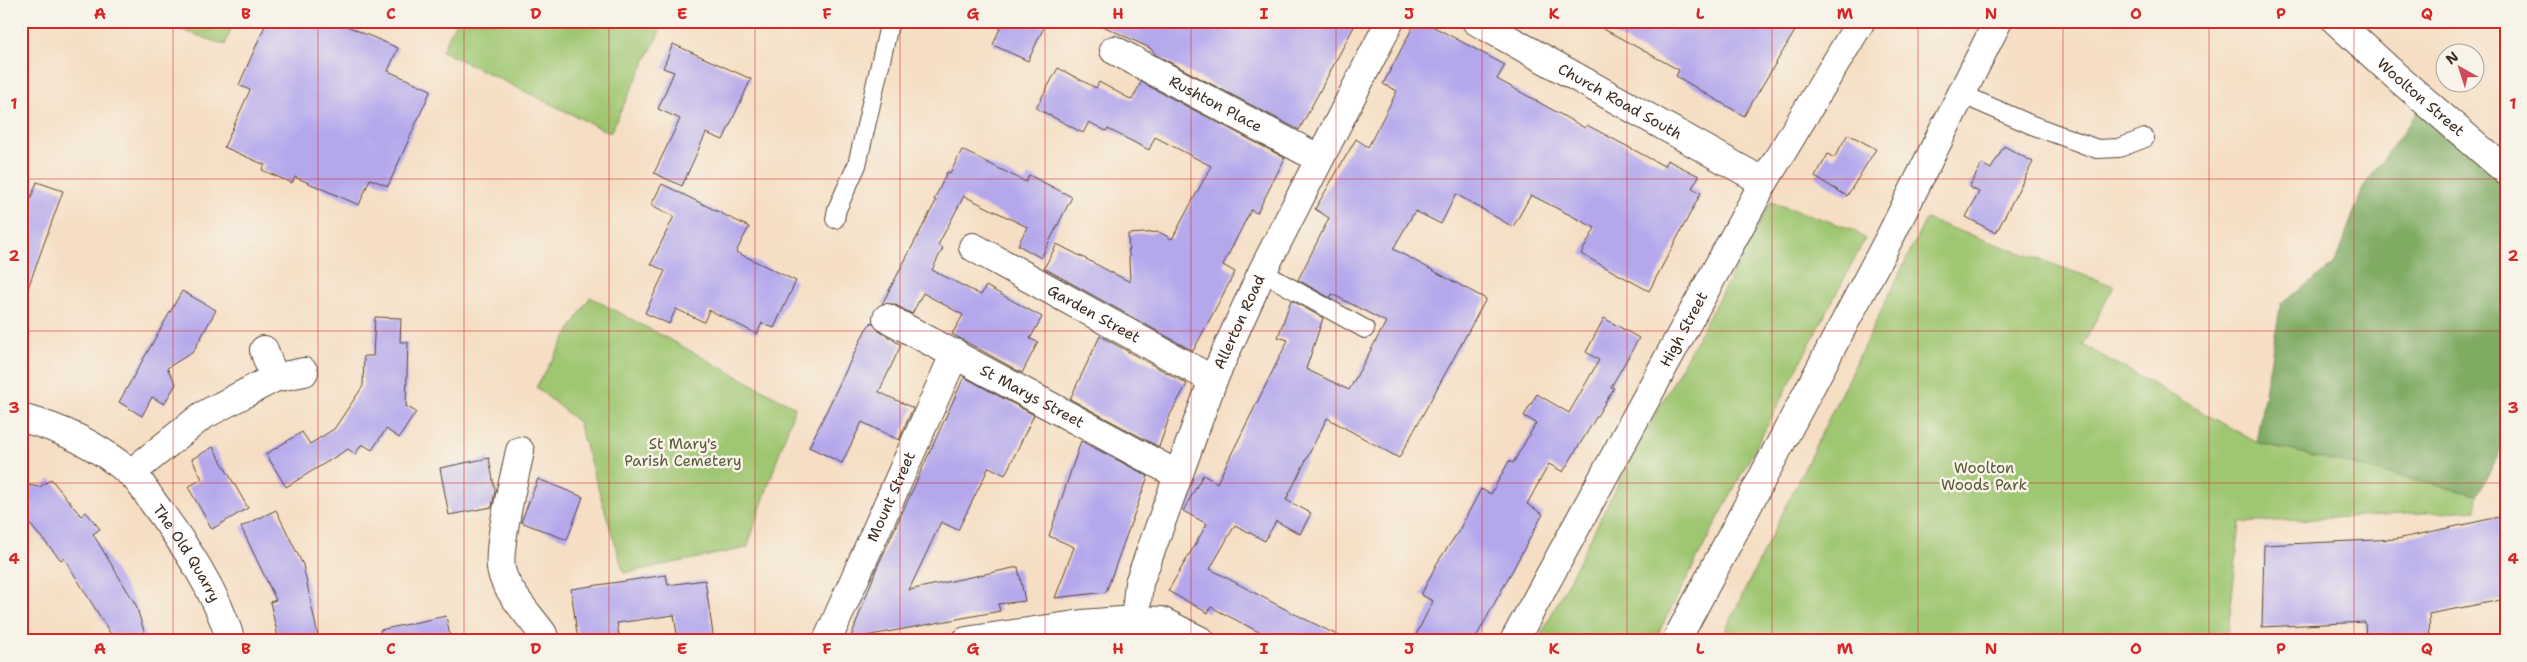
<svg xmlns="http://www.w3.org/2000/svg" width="2527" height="662" viewBox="0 0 2527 662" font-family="'Shantell Sans',sans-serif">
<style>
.green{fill:#9fc671;stroke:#6d7848}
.forest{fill:#7fab63;stroke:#5d6a40}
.building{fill:#b4a7ec}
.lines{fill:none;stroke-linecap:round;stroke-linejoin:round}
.lane-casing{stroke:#574537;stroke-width:20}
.street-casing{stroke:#574537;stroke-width:30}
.secondary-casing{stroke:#574537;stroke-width:30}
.lane{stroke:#fff;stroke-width:18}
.street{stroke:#fff;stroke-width:28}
.secondary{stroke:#fff;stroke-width:28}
.grid{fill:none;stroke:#d62828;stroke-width:1;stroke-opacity:0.55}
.labels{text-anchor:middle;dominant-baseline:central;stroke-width:5;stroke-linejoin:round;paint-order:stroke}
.street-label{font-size:15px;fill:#3b2a1e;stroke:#f7f3e8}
.park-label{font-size:15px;fill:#595937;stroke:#f7f3e8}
.neatline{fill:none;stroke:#d62828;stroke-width:2}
.grid-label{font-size:16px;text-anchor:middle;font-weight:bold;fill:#d62828}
</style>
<rect width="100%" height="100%" fill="#f7f3e8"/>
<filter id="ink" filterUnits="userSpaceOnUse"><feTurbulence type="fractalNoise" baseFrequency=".02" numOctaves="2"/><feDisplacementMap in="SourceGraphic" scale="10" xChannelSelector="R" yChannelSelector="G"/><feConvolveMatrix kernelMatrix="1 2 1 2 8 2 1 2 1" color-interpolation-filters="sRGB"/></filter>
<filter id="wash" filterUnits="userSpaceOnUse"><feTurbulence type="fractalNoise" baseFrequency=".0096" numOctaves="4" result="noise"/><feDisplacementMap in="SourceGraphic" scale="20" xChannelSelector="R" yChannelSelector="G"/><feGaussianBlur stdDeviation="1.12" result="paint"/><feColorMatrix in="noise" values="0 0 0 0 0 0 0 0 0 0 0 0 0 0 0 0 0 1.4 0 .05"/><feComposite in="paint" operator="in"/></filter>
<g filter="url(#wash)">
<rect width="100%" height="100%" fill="#f5dec3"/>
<g class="green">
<polygon points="156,21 234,21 225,45"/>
<polygon points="456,21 665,21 610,133 442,51"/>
<polygon points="1771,202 1852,229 1865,239 1654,641 1538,641 1618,484"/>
<polygon points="1926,219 2114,286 2083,345 2256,442 2477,495 2476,510 2240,523 2227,641 1720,641"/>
<polygon points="590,297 795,407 747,548 624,573 578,422 536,387"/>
</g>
<polygon class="forest" points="2424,102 2506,177 2506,441 2477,495 2256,442 2281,303 2334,265 2363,188"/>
<g id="blocks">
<g class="building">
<polygon points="267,21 335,21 398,48 388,71 431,90 388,186 370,179 359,205 295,177 292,183 262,170 265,165 224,147 250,90 239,85"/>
<polygon points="1003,21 1032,21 1044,27 1028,61 993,45"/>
<polygon points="1092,21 1357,21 1299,130 1156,55 1150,48"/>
<polygon points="1416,21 1423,21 1505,65 1497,79 1585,128 1587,125 1664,166 1667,160 1699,176 1692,188 1701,193 1649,291 1581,254 1595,228 1531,195 1513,227 1456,194 1441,224 1415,211 1393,249 1486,299 1399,458 1327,418 1286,500 1311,513 1300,534 1276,521 1265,541 1235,525 1210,569 1283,608 1349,641 1276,641 1211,607 1208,613 1168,591 1207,524 1183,511 1203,475 1217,483 1288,340 1278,337 1291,300 1323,318 1306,369 1349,390 1386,322 1332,294 1330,298 1298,280 1329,218 1315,209 1356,139 1368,147 1397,91 1383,84"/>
<polygon points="1589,21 1801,21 1744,116 1676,76 1679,70"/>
<polygon points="673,44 751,79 723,140 706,133 682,186 654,173 680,119 658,109 674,72 663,68"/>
<polygon points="1058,68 1096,88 1099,82 1132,100 1141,82 1285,158 1257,213 1251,210 1223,265 1235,272 1193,351 1044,268 1057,244 1130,282 1128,234 1159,232 1172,239 1211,166 1155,137 1149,150 1108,129 1106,131 1089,122 1083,133 1036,108"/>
<polygon points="1848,134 1876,149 1847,196 1815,177 1828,154 1834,158"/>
<polygon points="2004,146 2033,162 1996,233 1966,217 1979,192 1969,187 1982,164 1991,169"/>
<polygon points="962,150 1026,182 1029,175 1072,197 1041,258 1018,245 1027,227 964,196 938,245 943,248 932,270 981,295 986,286 1042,317 1030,339 1038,342 1022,373 952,334 963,315 923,293 912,314 894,304 882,304 936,201 934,200 947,172 950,173"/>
<polygon points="37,182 63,191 24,299 21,299 21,224"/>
<polygon points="662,184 749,227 736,252 796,281 774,328 762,323 757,334 709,310 704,322 676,309 669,324 645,313 665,271 651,264 674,216 651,205"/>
<polygon points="182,291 216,310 193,352 167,368 176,384 164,404 152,397 142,416 119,402"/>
<polygon points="375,317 401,318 400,342 408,342 406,406 416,412 399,438 386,429 372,450 362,444 355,454 348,449 286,487 266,454 302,432 310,444 334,429 363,386 364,356 373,356"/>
<polygon points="1604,318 1639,338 1611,387 1614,388 1563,472 1549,464 1527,504 1543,514 1474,641 1413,641 1433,601 1421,595 1437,563 1458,532 1481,489 1491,494 1509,461 1513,463 1536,423 1524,416 1537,394 1569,413 1599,360 1586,352"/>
<polygon points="872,322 879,331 901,345 879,392 913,408 899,440 862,422 842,463 809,447 866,329"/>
<polygon points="1100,336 1187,384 1170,415 1159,447 1070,399"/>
<polygon points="964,377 1034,415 1005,475 989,467 958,530 941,522 909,590 1018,567 1025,601 998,604 1000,611 850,639 876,570"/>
<polygon points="1081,441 1148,476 1106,592 1055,598 1074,547 1049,536"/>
<polygon points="213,447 248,508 212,529 188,487 202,479 192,459"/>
<polygon points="489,458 495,491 492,507 449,515 440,468"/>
<polygon points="51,479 81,516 86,512 100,529 93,534 136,605 147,641 115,641 64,558 61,560 21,514 21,484 40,487"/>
<polygon points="538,479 583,497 567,540 521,522"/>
<polygon points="276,510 303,565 318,636 295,641 279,641 270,602 276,600 241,527"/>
<polygon points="2499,517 2506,575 2506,599 2429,614 2430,641 2366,641 2365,622 2262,627 2264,545 2397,539"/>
<polygon points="666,575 668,585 705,580 714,641 678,641 674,615 617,623 620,641 578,641 571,589"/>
<polygon points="446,616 451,641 381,641 380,630"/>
</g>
</g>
</g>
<g filter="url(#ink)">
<use href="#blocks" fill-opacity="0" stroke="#574537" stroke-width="1"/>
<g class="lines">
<defs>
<g id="lane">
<polyline points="1961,94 2032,125 2097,149 2119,148 2145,138"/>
<polyline points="835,219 837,209 857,165 890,21"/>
<polyline points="1262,272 1365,329"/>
</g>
<g id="street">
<path id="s1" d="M1476,21l288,161"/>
<path id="s2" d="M2336,21l62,57 108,93"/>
<path id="s3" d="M1114,50l204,108"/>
<path id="s4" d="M973,247l240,133"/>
<path id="s5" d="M887,318l291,157"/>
<polyline points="264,350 274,378"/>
<path id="s6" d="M21,418c41,10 76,27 108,54 10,7 17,20 24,30 31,42 63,88 78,139"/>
<path d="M520,451c-5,25 -25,100 -18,122 5,19 29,44 41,61l2,7"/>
<polyline points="131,473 202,416 274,378 304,372"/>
<path id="s7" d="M827,641l128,-288"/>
<polyline points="966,641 1082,624 1134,620 1161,621 1201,641"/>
<path id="s8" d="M1133,641l6,-58 74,-203 49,-108 128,-251"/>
</g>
<g id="secondary">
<path id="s9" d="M1514,641l250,-459 97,-161"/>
<polyline points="1676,641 1891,235 1998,21"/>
</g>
</defs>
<use href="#lane" class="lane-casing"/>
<use href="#street" class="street-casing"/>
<use href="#secondary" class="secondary-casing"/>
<use href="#lane" class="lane"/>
<use href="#street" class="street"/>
<use href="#secondary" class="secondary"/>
</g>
</g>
<path class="grid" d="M173,21v620M318,21v620M464,21v620M609,21v620M755,21v620M900,21v620M1045,21v620M1191,21v620M1336,21v620M1482,21v620M1627,21v620M1772,21v620M1918,21v620M2063,21v620M2209,21v620M2354,21v620M21,179h2485M21,331h2485M21,483h2485"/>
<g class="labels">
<g class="street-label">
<text stroke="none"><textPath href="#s2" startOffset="114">Woolton Street</textPath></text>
<text stroke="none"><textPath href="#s1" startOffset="165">Church Road South</textPath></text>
<text stroke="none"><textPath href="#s3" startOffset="115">Rushton Place</textPath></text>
<text stroke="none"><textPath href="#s4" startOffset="138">Garden Street</textPath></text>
<text stroke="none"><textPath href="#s8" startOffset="338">Allerton Road</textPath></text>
<text stroke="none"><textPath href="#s9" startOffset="355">High Street</textPath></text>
<text stroke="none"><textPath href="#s5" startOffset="165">St Marys Street</textPath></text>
<text stroke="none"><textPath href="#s7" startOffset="158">Mount Street</textPath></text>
<text stroke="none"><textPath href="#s6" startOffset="222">The Old Quarry</textPath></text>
</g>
<g class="park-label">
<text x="683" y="444">St Mary's<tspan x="683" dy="17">Parish Cemetery</tspan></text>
<text x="1984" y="468">Woolton<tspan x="1984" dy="17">Woods Park</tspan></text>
</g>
</g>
<rect width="2527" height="662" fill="none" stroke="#f7f3e8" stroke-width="55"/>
<g transform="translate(2460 68) rotate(321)"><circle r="24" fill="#f7f3e8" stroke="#aca397"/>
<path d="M0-4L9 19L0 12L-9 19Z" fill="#d1495b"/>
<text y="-8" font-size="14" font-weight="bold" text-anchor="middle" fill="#3b2a1e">N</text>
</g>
<rect x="28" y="28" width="2472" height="606" class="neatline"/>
<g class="grid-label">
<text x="100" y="19">A</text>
<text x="246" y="19">B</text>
<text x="391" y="19">C</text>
<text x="536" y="19">D</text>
<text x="682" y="19">E</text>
<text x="827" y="19">F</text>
<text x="973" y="19">G</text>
<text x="1118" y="19">H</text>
<text x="1264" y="19">I</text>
<text x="1409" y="19">J</text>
<text x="1554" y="19">K</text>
<text x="1700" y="19">L</text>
<text x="1845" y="19">M</text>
<text x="1991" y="19">N</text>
<text x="2136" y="19">O</text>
<text x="2281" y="19">P</text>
<text x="2427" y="19">Q</text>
<text x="14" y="109">1</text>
<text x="2513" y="109">1</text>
<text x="14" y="261">2</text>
<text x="2513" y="261">2</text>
<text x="14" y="413">3</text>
<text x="2513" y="413">3</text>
<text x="14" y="564">4</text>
<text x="2513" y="564">4</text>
<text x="100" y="654">A</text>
<text x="246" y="654">B</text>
<text x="391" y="654">C</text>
<text x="536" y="654">D</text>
<text x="682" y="654">E</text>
<text x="827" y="654">F</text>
<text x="973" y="654">G</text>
<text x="1118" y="654">H</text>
<text x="1264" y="654">I</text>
<text x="1409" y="654">J</text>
<text x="1554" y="654">K</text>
<text x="1700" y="654">L</text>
<text x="1845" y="654">M</text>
<text x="1991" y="654">N</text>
<text x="2136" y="654">O</text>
<text x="2281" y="654">P</text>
<text x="2427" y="654">Q</text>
</g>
</svg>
